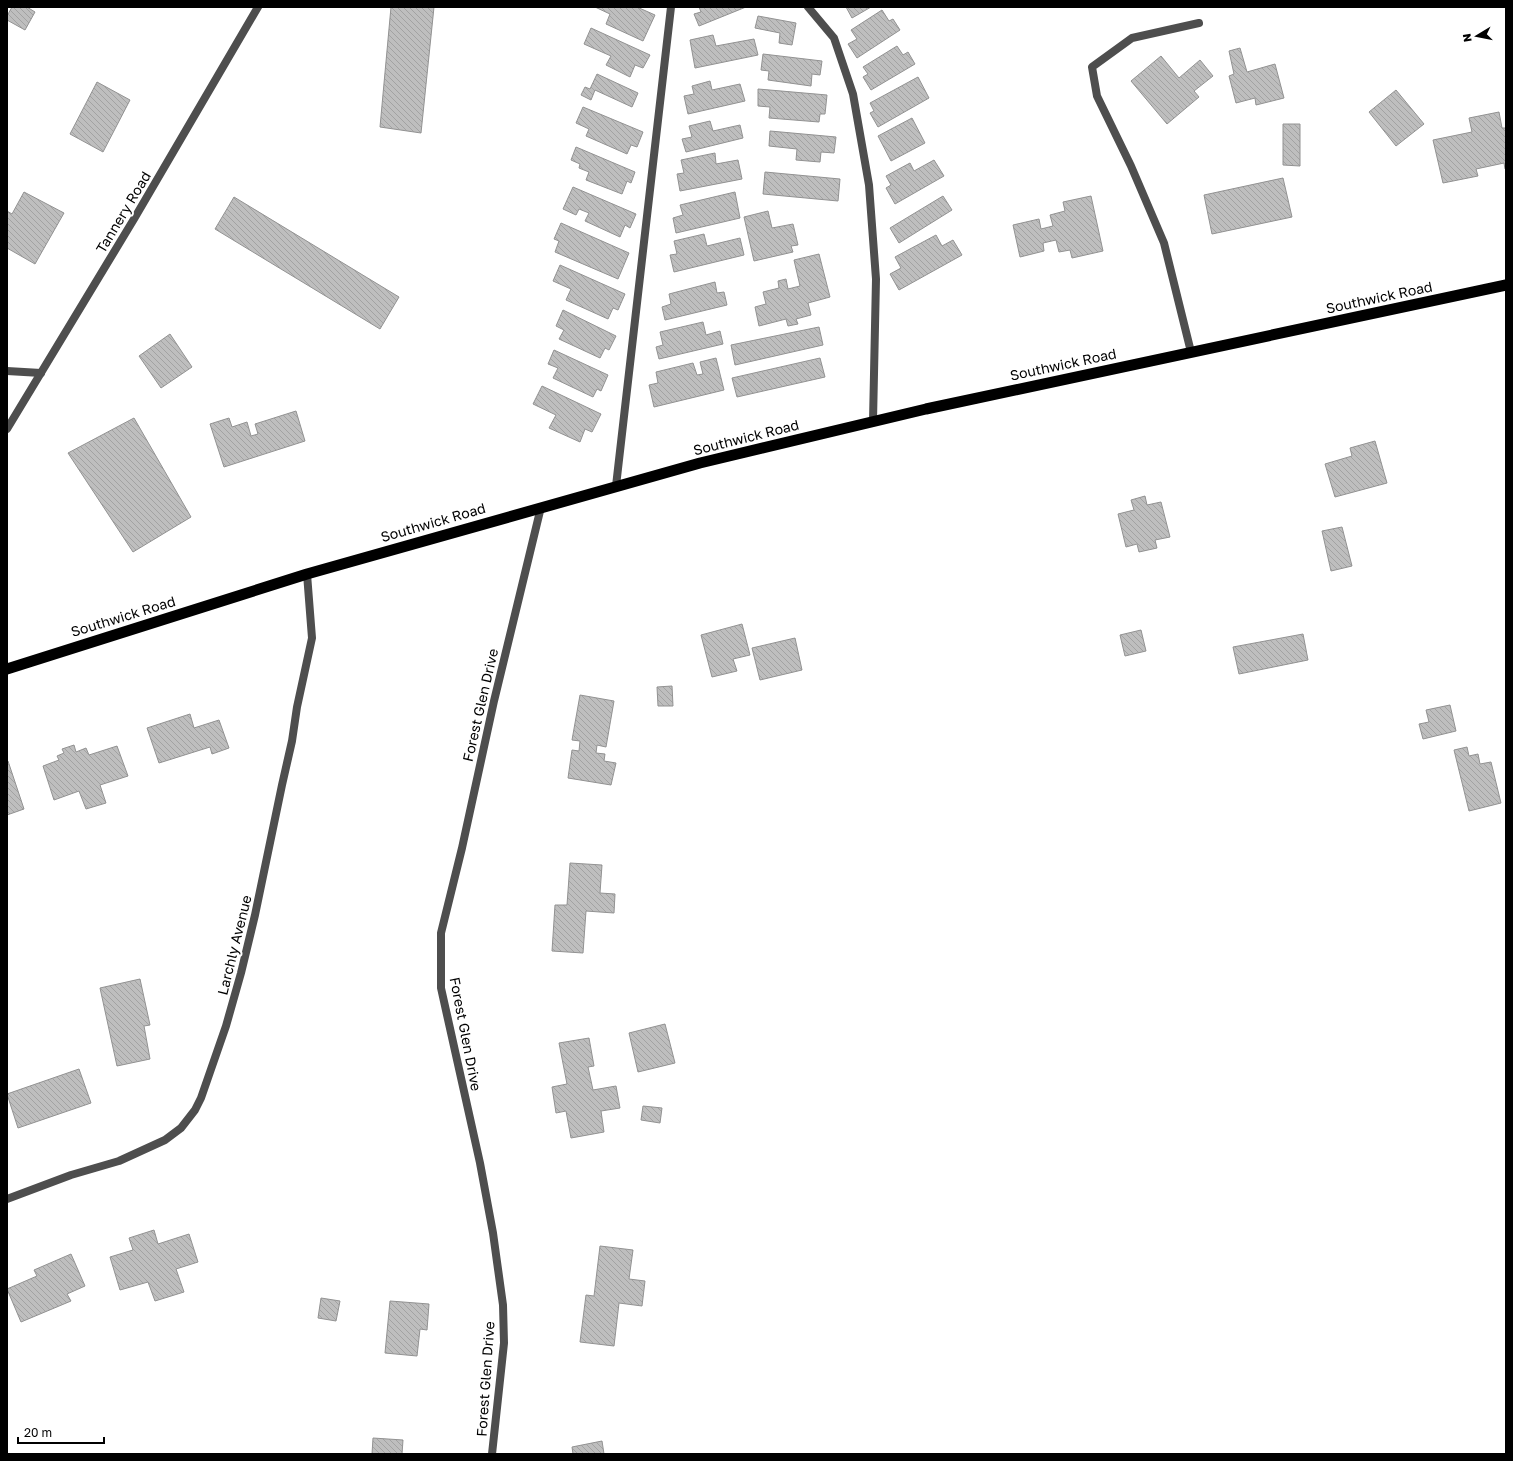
<svg xmlns="http://www.w3.org/2000/svg" width="1513" height="1461" viewBox="0 0 1513 1461" font-family="'Golos Text',sans-serif">
<style>
.building{fill:url(#building-back-hatch);stroke:#929292}
.lines{fill:none;stroke-linecap:round;stroke-linejoin:round}
.service{stroke:#4e4e4e;stroke-width:8}
.minor{stroke:#4e4e4e;stroke-width:8}
.tertiary{stroke:#4e4e4e;stroke-width:8}
.trunk{stroke:#000;stroke-width:11}
.labels{text-anchor:middle;dominant-baseline:central;stroke-width:4;stroke-linejoin:round;paint-order:stroke}
.street-label{font-size:14px;fill:#000;stroke:#fff}
</style>
<defs>
<pattern id="building-back-hatch" width="6" height="6" patternUnits="userSpaceOnUse"><rect width="6" height="6" fill="#bebebe"/><path d="M-1 5l2 2M0 0l6 6M5-1l2 2" fill="none" stroke="#a2a2a2"/></pattern>
</defs>
<rect width="100%" height="100%" fill="#fff"/>
<g class="building">
<polygon points="12,7 27,7 35,12 25,30 7,20 7,16"/>
<polygon points="391,7 434,7 421,133 380,127"/>
<polygon points="595,7 637,7 655,15 643,41 606,24 610,14"/>
<polygon points="699,7 746,7 699,26 694,14 701,12"/>
<polygon points="846,7 871,7 852,18"/>
<polygon points="882,10 889,21 893,19 900,30 857,58 848,44 857,39 851,30"/>
<polygon points="758,16 796,23 792,45 779,43 780,33 755,28"/>
<polygon points="591,28 650,55 643,68 635,65 630,77 606,65 611,56 584,44"/>
<polygon points="713,35 716,46 754,39 758,55 695,68 690,40"/>
<polygon points="897,46 903,55 908,52 915,64 871,90 863,77 868,74 863,67"/>
<polygon points="1240,48 1247,72 1275,64 1284,98 1256,105 1255,98 1236,103 1229,76 1234,74 1229,51"/>
<polygon points="763,54 822,61 820,75 812,74 811,86 768,80 769,71 761,70"/>
<polygon points="1161,56 1179,78 1200,60 1213,76 1194,91 1199,97 1167,124 1131,81"/>
<polygon points="597,74 638,93 632,107 595,90 591,100 581,95 585,87 590,89"/>
<polygon points="918,77 929,98 878,127 870,113 874,111 870,103"/>
<polygon points="710,81 712,90 740,84 745,101 688,114 684,96 694,94 692,86"/>
<polygon points="97,82 130,100 103,152 70,134"/>
<polygon points="758,89 827,95 825,114 820,114 819,122 769,118 770,107 758,106"/>
<polygon points="1396,90 1424,124 1396,146 1369,112"/>
<polygon points="583,107 643,132 637,147 631,145 627,154 586,136 589,129 576,123"/>
<polygon points="1499,112 1502,128 1506,128 1506,169 1505,169 1504,163 1476,169 1478,176 1443,183 1433,140 1472,132 1469,118"/>
<polygon points="912,118 925,143 891,161 878,136"/>
<polygon points="710,121 713,131 740,125 743,138 686,152 682,139 692,137 689,126"/>
<polygon points="1283,124 1300,124 1300,166 1283,165"/>
<polygon points="770,131 836,137 834,153 821,152 820,162 796,160 797,149 769,146"/>
<polygon points="576,147 635,172 631,183 627,181 622,194 586,180 589,172 579,168 580,164 571,160"/>
<polygon points="715,153 716,164 738,160 742,179 680,191 677,174 684,173 681,160"/>
<polygon points="934,160 944,176 895,204 886,188 891,185 886,176 910,163 914,171"/>
<polygon points="765,172 840,179 838,201 763,194"/>
<polygon points="1283,178 1292,217 1212,234 1204,195"/>
<polygon points="573,187 636,214 630,228 625,225 620,237 585,221 589,213 579,209 576,215 563,209"/>
<polygon points="24,192 64,213 35,264 7,248 7,211 12,214"/>
<polygon points="735,192 740,218 676,233 673,218 683,215 680,205"/>
<polygon points="943,196 952,210 899,243 890,228"/>
<polygon points="1091,196 1103,251 1072,258 1070,250 1059,252 1056,240 1043,243 1044,251 1020,257 1013,225 1039,219 1041,229 1053,226 1050,215 1065,211 1063,202"/>
<polygon points="234,197 399,297 380,329 215,229"/>
<polygon points="768,211 772,228 793,224 798,245 791,246 793,252 754,261 744,217"/>
<polygon points="561,223 629,253 618,279 555,252 559,241 554,239"/>
<polygon points="704,234 707,246 740,238 744,255 674,272 670,255 677,254 674,241"/>
<polygon points="936,235 942,246 953,240 962,255 899,290 890,274 901,268 895,257"/>
<polygon points="819,254 830,297 808,303 811,315 796,319 798,324 788,326 786,319 759,326 755,307 766,304 763,292 779,288 778,281 786,279 788,289 800,286 794,260"/>
<polygon points="560,265 625,294 618,310 613,308 608,319 566,300 571,289 553,281"/>
<polygon points="715,282 717,293 724,292 727,305 665,320 662,307 671,304 669,294"/>
<polygon points="563,310 616,336 609,350 605,348 600,358 559,339 564,330 556,326"/>
<polygon points="703,322 706,335 720,331 723,344 659,359 656,347 663,345 660,332"/>
<polygon points="819,327 823,345 735,365 731,345"/>
<polygon points="170,334 192,367 161,388 139,356"/>
<polygon points="554,350 608,375 601,391 597,389 593,397 553,378 558,368 548,364"/>
<polygon points="716,358 724,390 654,407 649,385 658,383 656,372 693,363 697,375 703,374 700,362"/>
<polygon points="820,358 825,377 737,397 732,378"/>
<polygon points="542,386 601,414 592,432 585,429 580,442 549,428 556,415 533,404"/>
<polygon points="296,411 305,441 224,467 210,424 229,418 232,427 247,422 251,436 258,434 255,424"/>
<polygon points="134,418 191,517 133,552 68,453"/>
<polygon points="1375,441 1387,483 1335,497 1325,464 1352,456 1350,448"/>
<polygon points="1145,496 1147,505 1161,502 1170,537 1155,540 1157,548 1139,552 1137,544 1126,547 1118,514 1134,510 1131,500"/>
<polygon points="1342,527 1352,566 1331,571 1322,531"/>
<polygon points="742,624 750,655 733,659 737,671 712,677 701,635"/>
<polygon points="1141,630 1146,651 1125,656 1120,635"/>
<polygon points="1303,634 1308,660 1239,674 1233,647"/>
<polygon points="795,638 802,670 760,680 752,648"/>
<polygon points="672,686 673,706 658,706 657,687"/>
<polygon points="580,695 614,701 606,747 597,745 596,753 605,754 604,761 616,763 611,785 568,778 572,750 579,751 580,741 572,740"/>
<polygon points="1450,705 1456,731 1423,739 1419,724 1429,722 1426,710"/>
<polygon points="190,714 194,728 219,720 229,748 212,754 210,747 159,763 147,728"/>
<polygon points="74,745 76,752 86,748 89,755 117,746 128,776 100,785 106,803 86,809 79,791 54,800 43,766 59,760 57,756 64,753 62,749"/>
<polygon points="1467,747 1469,756 1478,754 1480,764 1491,762 1501,803 1469,811 1454,750"/>
<polygon points="8,761 24,809 7,815 7,762"/>
<polygon points="570,863 602,865 600,893 615,894 614,913 586,911 583,953 552,951 555,905 567,905"/>
<polygon points="140,979 150,1025 144,1026 150,1059 117,1066 100,988"/>
<polygon points="665,1024 675,1063 638,1072 629,1033"/>
<polygon points="589,1038 594,1066 588,1067 593,1090 616,1086 620,1108 601,1111 604,1132 571,1138 566,1111 556,1113 552,1087 567,1084 559,1043"/>
<polygon points="79,1069 91,1103 18,1128 7,1094"/>
<polygon points="643,1106 662,1108 660,1123 641,1120"/>
<polygon points="154,1230 158,1244 189,1234 198,1262 176,1269 184,1292 155,1301 148,1282 120,1290 110,1257 133,1250 129,1238"/>
<polygon points="600,1246 633,1250 629,1279 645,1281 642,1306 619,1303 614,1346 580,1342 586,1295 594,1296"/>
<polygon points="71,1254 85,1286 67,1294 71,1301 21,1322 7,1289 37,1276 34,1270"/>
<polygon points="321,1298 340,1301 336,1321 318,1318"/>
<polygon points="390,1301 429,1304 427,1330 420,1329 417,1356 385,1353"/>
<polygon points="373,1438 403,1440 402,1454 372,1454"/>
<polygon points="602,1441 604,1454 573,1454 572,1447"/>
</g>
<g class="lines">
<g class="service">
<polyline points="808,7 834,38 853,94 869,185 876,279 873,421"/>
<polyline points="1191,352 1164,243 1131,166 1097,96 1092,67 1132,38 1199,23"/>
<polyline points="7,371 41,373"/>
<polyline points="616,486 671,7"/>
</g>
<g class="minor">
<polyline points="7,1199 71,1175 119,1161 165,1140 181,1128 195,1110 201,1098 226,1026 241,973 255,915 282,785 292,741 297,707 312,638 307,574"/>
<polyline points="492,1454 504,1343 503,1305 493,1233 480,1163 441,988 441,933 462,848 494,701 541,507"/>
</g>
<polyline class="tertiary" points="7,429 134,219 258,7"/>
<polyline class="trunk" points="7,669 307,574 700,463 926,409 1506,285"/>
</g>
<g class="labels">
<g class="street-label">
<text transform="translate(123 212) rotate(-59)">Tannery Road</text>
<text transform="translate(1379 297) rotate(-12)">Southwick Road</text>
<text transform="translate(1063 364) rotate(-12)">Southwick Road</text>
<text transform="translate(746 437) rotate(-14)">Southwick Road</text>
<text transform="translate(433 522) rotate(-16)">Southwick Road</text>
<text transform="translate(123 616) rotate(-17)">Southwick Road</text>
<text transform="translate(480 705) rotate(-77)">Forest Glen Drive</text>
<text transform="translate(234 945) rotate(-76)">Larchly Avenue</text>
<text transform="translate(466 1034) rotate(79)">Forest Glen Drive</text>
<text transform="translate(485 1379) rotate(-86)">Forest Glen Drive</text>
</g>
</g>
<rect width="1513" height="1461" fill="none" stroke="#000000" stroke-width="16"/>
<g transform="translate(1477 36) rotate(260)" stroke="#ffffff" stroke-width="3" paint-order="stroke">
<path d="M0-3L7 15L0 10L-7 15Z" fill="#000000"/>
<text y="-6" font-size="11" font-weight="bold" text-anchor="middle" fill="#000000">N</text>
</g>
<path d="M18 1437v6h86v-6" fill="none" stroke="#000000" stroke-width="2"/>
<text x="24" y="1437" font-size="12" fill="#000000" stroke="#ffffff" stroke-width="3" paint-order="stroke">20 m</text>
</svg>
